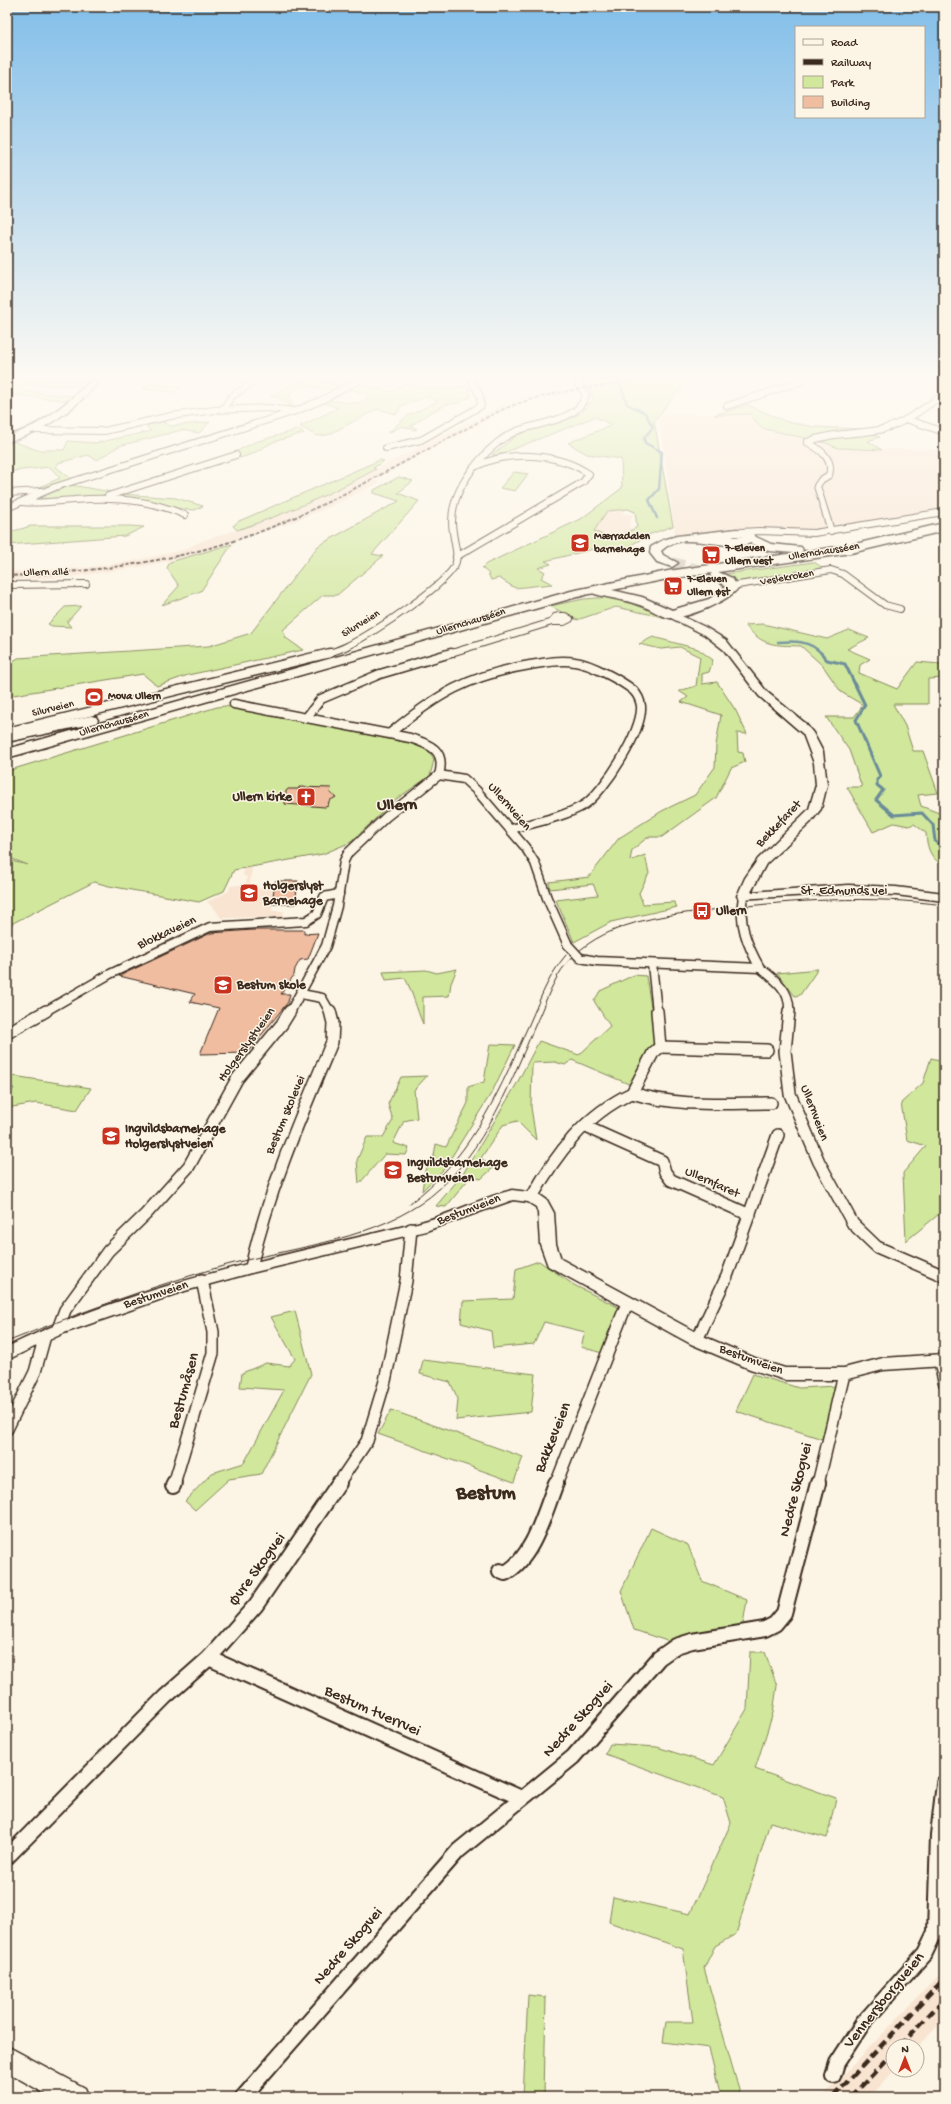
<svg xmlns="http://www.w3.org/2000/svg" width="951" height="2104" viewBox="0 0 951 2104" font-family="'Gochi Hand',sans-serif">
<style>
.built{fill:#f8e4d1}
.green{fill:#d0e79c;stroke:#86885d;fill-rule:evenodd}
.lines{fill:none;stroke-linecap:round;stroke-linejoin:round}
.stream-far1{stroke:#6a8b98;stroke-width:2.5}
.stream{stroke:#6a8b98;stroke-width:3}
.building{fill:#f0bda1;stroke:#3b2a1e}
.highway-tunnel{stroke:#d5ccbd;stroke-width:12;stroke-dasharray:12 6;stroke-linecap:butt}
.street-far3-casing{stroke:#3b2a1e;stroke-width:8}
.street-far2-casing{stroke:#3b2a1e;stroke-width:11}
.street-far1-casing{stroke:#3b2a1e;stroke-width:14}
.street-casing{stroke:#3b2a1e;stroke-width:18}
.secondary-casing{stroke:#3b2a1e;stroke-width:3}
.primary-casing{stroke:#3b2a1e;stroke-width:3}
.highway-casing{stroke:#3b2a1e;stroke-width:3}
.street-far3{stroke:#fcf5e5;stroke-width:6}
.street-far2{stroke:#fcf5e5;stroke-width:8}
.street-far1{stroke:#fcf5e5;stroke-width:11}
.street{stroke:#fcf5e5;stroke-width:14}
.secondary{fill:#fcf5e5;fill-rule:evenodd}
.primary{fill:#fcf5e5;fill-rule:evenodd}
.highway{fill:#fcf5e5;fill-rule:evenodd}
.tram{stroke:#3b2a1e;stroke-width:1}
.rail-far1{stroke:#3b2a1e;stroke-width:2;stroke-dasharray:4 2;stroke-linecap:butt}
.rail{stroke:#3b2a1e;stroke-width:4.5;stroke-dasharray:9 4.5;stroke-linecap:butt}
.street-bridge-casing{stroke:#3b2a1e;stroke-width:11;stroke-linecap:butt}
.street-bridge{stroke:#fcf5e5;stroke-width:8}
.labels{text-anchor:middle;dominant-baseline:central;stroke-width:3;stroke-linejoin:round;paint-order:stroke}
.far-poi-label{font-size:11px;font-weight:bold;fill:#3b2a1e;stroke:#fcf5e5;text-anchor:start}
.far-street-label{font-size:11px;fill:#3b2a1e;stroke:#fcf5e5}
.poi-label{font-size:13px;font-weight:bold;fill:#3b2a1e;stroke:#fcf5e5;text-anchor:start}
.street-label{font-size:13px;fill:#3b2a1e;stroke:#fcf5e5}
.near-street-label{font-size:16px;fill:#3b2a1e;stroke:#fcf5e5}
.district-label{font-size:17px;font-weight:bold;fill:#3b2a1e;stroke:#fcf5e5}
.near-district-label{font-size:20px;font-weight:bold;fill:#3b2a1e;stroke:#fcf5e5}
</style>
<rect width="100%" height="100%" fill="#fcf5e5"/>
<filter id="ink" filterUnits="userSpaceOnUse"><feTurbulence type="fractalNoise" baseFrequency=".025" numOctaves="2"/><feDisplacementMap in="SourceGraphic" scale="8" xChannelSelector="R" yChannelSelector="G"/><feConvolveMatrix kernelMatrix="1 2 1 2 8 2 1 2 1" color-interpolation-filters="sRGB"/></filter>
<g filter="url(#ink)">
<g class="built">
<polygon points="565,387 572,387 576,390 529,401 507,409 488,419 490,420 486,422 473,429 469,428 466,430 468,431 374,480 381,482 330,507 287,524 186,557 145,566 71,577 7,580 7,572 83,568 133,561 183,550 204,540 263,522 317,499 511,400"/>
<polygon points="751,413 814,439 882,449 944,449 944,507 937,511 813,531 795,532 770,528 752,528 675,535 659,414"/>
<polygon points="622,510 625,514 633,514 629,526 634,531 621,548 583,525 603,512"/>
<polygon points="245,867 252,867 249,889 274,888 272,911 284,911 283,917 221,918 215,909 207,902 229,891 230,886 246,884 247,877 243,876"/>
<polygon points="944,1970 944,2018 917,2047 893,2046 893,2070 895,2070 870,2097 822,2097"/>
</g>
<g class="green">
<polygon points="7,381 89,381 85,385 21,385 18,389 27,392 73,396 68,401 7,394"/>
<polygon points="297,381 321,381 338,385 333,389 302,385 289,394 293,408 279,398 271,396"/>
<path d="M409,381h10l-4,5 24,4 29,-4 3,11 -11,4v2l-12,1 -19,9 -18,13 6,3 -2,1 -13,-4 -14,7 18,-16 32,-16 -12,-4 -25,9 -4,8 -20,-5 -49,26 -12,1 -16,-10 38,-18 -16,-6c15,-5 30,6 44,-2l3,-6 -19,-5 6,-5 37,8z"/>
<path d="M583,381h103l-32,40 19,105 -25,9 -27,16 -15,-5 -61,15 6,3 -13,4 7,4 -4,6 11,6 -37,4 -16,-10 -8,2 -3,-7 -6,-5 4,-4 95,-45 41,-31 -1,-29 -34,-5 -19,-11 44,-18 -17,-8 -97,38h-6l26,-21 62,-20 13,-14 -2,-8zM628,509l7,3 2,15 -24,13 -19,-9 13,-20z"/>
<polygon points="149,384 180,387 175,392 143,389"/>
<polygon points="748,405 787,422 815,427 860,429 880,437 868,441 882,450 838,448 826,443 761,428 750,414 714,415"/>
<polygon points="159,420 170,426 210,422 199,433 182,430 119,446 97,460 88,455 58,463 56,467 73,480 37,488 60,478 50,467 13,471 7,468 7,450 12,441 37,450 64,450 68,441 96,443 151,431 144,424"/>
<polygon points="300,429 304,433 273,442 252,454 240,458 235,452 255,442"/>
<path d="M380,460l4,1 -11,7 3,1c-43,24 -92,46 -139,61l-4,-4 6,-5z"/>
<polygon points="514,472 528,474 515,491 500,488"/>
<polygon points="399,477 413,481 398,493 419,501 372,554 383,556 337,595 323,595 283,630 286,638 303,650 188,675 157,686 143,674 7,696 7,665 18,658 209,646 251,633 318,546 399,501 374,493 374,490"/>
<polygon points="71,485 117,493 90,497 37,499"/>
<polygon points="122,494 176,498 203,506 195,510 182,509 108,498"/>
<polygon points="31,526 130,526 144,527 125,536 7,545 7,533"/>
<polygon points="232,544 201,591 162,605 179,586 167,568 170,562"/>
<polygon points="814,562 824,569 741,584 725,574"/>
<polygon points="611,597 644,605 667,618 616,607 577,620 550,606 584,599"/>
<polygon points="81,606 67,622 71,627 52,626 48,624 65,607"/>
<path d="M763,624l64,15 22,-9 20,8 -22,11 23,10 -10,6 -1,8 38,16 20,-27 23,2 4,-4v18l-16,1v25h-35l12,22 8,25h10l15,42 -20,2 3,11 23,9v51c-14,-8 -17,-18 -18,-33l-12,-9 -5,2 -15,-3 -21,9 -26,-45h15l-13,-37 -23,-33h28l9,-12 -22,-13 -18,-26 -22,-20c-26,-1 -38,1 -56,-21z"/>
<polygon points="653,637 698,649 713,660 709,672 702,674 702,684 717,682 736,711 747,734 737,733 738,752 743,753 745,762 731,768 716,798 662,837 648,837 632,850 630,861 645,855 649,873 639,893 643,904 674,902 677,907 611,922 574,942 556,900 598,895 593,884 550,889 549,882 589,877 619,838 662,811 695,795 715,767 716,745 721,715 681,702 688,697 679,691 696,686 700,657 680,647 661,649 639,644"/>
<polygon points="225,706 419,745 431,754 434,760 430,776 395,800 351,842 323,854 234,870 224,891 199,902 109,886 94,882 7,926 7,860 28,865 7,857 7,771 217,707"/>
<path d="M457,969l-6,14 -2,13 -26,1v27c-7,-16 -10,-31 -18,-46l-19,2 -3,-8 43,-2 11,3z"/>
<polygon points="818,969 800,995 795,996 777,973"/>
<polygon points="634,975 646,976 656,1038 631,1085 572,1060 565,1065 555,1062 532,1063 531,1107 536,1140 517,1121 503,1125 481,1158 493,1168 481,1179 471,1176 446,1207 436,1206 463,1174 516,1085 539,1041 579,1055 610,1026 594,1001 600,991"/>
<polygon points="490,1044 515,1045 492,1092 444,1169 422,1191 425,1170 433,1161 436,1144 446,1147 468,1103 468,1087 484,1082"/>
<polygon points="931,1058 944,1061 944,1210 906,1241 903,1173 926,1146 907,1140 901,1103 923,1083"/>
<polygon points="7,1075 91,1088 77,1110 36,1103 7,1108 7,1099 14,1088 7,1087"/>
<polygon points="427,1076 414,1090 417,1118 404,1121 393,1143 409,1148 406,1155 385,1154 359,1184 357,1160 367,1137 383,1137 393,1120 388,1104 401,1077"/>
<polygon points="539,1261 574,1285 622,1309 602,1353 581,1347 585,1332 544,1322 534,1344 493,1348 491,1331 461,1323 463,1301 513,1299 516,1269"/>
<polygon points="295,1311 311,1374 261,1474 229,1479 195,1510 185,1501 212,1473 244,1463 284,1390 240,1387 242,1373 266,1363 289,1366 295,1359 271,1317"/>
<polygon points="423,1360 535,1374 531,1412 456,1420 458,1399 450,1382 420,1374"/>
<polygon points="753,1374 799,1388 836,1386 822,1439 736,1411"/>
<polygon points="391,1410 523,1457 514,1482 378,1434"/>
<polygon points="651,1528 688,1545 702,1581 747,1600 742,1630 673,1643 634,1630 621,1591"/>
<polygon points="750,1652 765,1652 777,1686 773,1713 755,1769 836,1798 827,1838 770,1822 736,1934 715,1946 704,1968 741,2097 721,2097 709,2048 663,2042 666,2022 693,2022 683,1949 609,1922 613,1897 690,1914 731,1823 723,1797 605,1754 610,1744 657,1747 714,1765 747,1709"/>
<polygon points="528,1995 546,1997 544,2097 523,2097"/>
</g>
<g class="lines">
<g class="stream-far1">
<polyline points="616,381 621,386 627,404 645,413 653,427 644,438 645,443 662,452 659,489 649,500 657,518"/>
<path d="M778,642c17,-1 32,-2 44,12"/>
</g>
<polyline class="stream" points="821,653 827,660 845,664 865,705 856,720 880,776 877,780 877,785 883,790 876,800 894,815 922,813 933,825 935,841 944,849"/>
</g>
<g class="building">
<polygon points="299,787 331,788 330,793 336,797 329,801 328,806 325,807 285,804 286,791 288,789 299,789"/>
<polygon points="275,881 298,881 295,904 272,904"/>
<polygon points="253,930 304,930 304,934 318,933 308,959 300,960 295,969 294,975 281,994 290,994 288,1002 247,1053 200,1054 219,1008 190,1002 195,994 119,976 211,933"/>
</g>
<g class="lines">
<polyline class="highway-tunnel" points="672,563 716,575"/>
<defs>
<g id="street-far3">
<polyline points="727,406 802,381"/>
<polyline points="223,409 232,396 255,381"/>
<polyline points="906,419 944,432"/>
<polyline points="36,430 104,431 171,416 215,410 267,408 294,411"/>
<polyline points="386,448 421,440 481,406 480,396 472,381"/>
<polyline points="7,493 41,491"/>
<polyline points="108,496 236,455"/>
<path d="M22,502c18,2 34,-1 52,-2 38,-3 75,-1 111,15"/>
<polyline points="7,508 55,487 296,411 322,400 357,381"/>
<path d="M831,531l-14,-45 4,-6 8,-5c5,-16 -9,-26 -22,-33 25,-10 50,-7 76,-13 23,-6 42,-22 61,-35"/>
<polyline points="740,532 759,531 814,533 944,512"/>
<path d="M456,557l127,-75 6,-8c-30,-21 -80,-24 -112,-8"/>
<polyline points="7,585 86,584"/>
<polyline points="732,586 831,570 843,574 885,605 900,609"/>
<polygon points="559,616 565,616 570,619 564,622 552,622 555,617"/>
<path d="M327,654c7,-3 15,-5 22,-9 21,-10 103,-63 107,-83 2,-9 -2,-20 -3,-30 -5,-27 9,-51 26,-71 10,-12 23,-24 38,-30 22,-9 61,-9 69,-36l-10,-14"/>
<polyline points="448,654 552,622"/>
</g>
<g id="street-far2">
<path d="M234,704l176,34c21,7 36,12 29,37"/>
<polyline points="306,718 321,699 380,674 451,653"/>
<polyline points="7,732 330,653"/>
<path d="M389,734c47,-39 80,-59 141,-69 14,-2 30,-6 45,-3 16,2 45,18 58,28 4,4 7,9 8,16 2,25 -37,86 -57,99 -22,13 -49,17 -73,24"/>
<polyline points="439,775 464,779 477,791 525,847 535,863 547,898 568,945"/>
<path d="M743,896c-5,27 4,49 17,72"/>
<path d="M580,958l17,3 163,7c16,12 31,23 29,44"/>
<polyline points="652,964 657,1012"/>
<polyline points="301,994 322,998 330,1012"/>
<polyline points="44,1012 110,974 210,927 306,921 317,914 324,897 339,894"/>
<polyline points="290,1012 326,946 337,906 344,861 348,853 386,817 439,775"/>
</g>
<g id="street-far1">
<polyline points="789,1011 785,1051 790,1094 819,1162 853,1224 877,1247 944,1276"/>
<polyline points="7,1033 46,1011"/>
<polyline points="660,1047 767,1050"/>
<path d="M632,1093c45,14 92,10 139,10"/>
<polyline points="632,1093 653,1053 660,1047 657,1011"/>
<polyline points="584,1126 662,1161 665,1172 671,1180 750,1215"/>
<path d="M532,1197c24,-43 54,-83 100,-104"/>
<path d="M251,1267c18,-78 50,-151 81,-225l1,-19 -3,-12"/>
<polyline points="58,1329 65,1310 108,1251 146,1214 189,1166 237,1079 282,1024 290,1011"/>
<polyline points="697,1340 727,1276 778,1135"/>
<polyline points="940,1361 944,1382"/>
<polyline points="7,1429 35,1372 45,1336"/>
<polyline points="174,1484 213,1353 213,1332 202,1280"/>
<polyline points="338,1484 367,1441 385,1381 406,1281 411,1229"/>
<polyline points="556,1484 627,1303"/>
<polyline points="818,1484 844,1374"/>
</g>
<g id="street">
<polyline points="173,1486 174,1483"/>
<path d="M500,1571l5,2c28,-14 40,-62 51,-90"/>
<polyline points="209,1658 521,1798"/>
<polyline points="7,1857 165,1697 209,1658 256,1605 339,1483"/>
<polyline points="833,2076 837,2063 863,2023 925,1953 935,1932 938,1835 944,1783"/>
<polyline points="243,2097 458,1851 573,1757 659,1658 676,1646 692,1641 765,1629 775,1624 784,1613 818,1483"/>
</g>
<g id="secondary">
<path d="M91,381h8c-23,28 -57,52 -92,61v-6c34,-9 58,-32 84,-55z"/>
<polygon points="671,611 705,627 726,640 767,692 805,723 813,733 823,752 827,785 821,809 810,823 766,864 751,892 848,885 896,887 944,893 944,901 896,895 848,893 739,899 737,896 745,878 758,859 809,809 816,785 814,763 803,734 759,696 724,650 705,635 667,616 667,612"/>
<path d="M512,1190l25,3 10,7 7,13 2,31 5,15 142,77 59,25 23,7h59l39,-10 61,-4v12l-61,4 -39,10h-59l-35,-11 -59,-25 -143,-78 -8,-22 -2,-31 -2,-6 -8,-5 -15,-2 -87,31 -175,42 -66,18 -121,42 -57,27v-13c131,-64 273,-90 414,-125 31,-8 60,-24 91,-32z"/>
</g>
<polygon id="primary" points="7,2046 85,2088 89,2097 51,2097 7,2072"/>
<g id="highway">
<path d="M944,523v8l-93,22 -133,19 14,6 6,10c-9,13 -52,31 -68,30 -8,-1 -16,-7 -23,-10 -17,-8 -35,-9 -52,-14 -4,-2 -14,3 -18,3l-570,161v-9l564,-158 97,-20 127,-18 -26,-2 -19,-8c-23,10 -67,-15 -89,8l2,4 15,8 -6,4 -15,-5 -7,-9 1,-6 12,-7 14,-4 60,-7 13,2 6,6 15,7 30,3 2,3 -2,2 50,-7zM735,536l8,1h-11zM712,573l-2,2c4,6 12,6 16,13l-17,11 -37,11 -30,-13 -30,-7 56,-11z"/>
<polygon points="91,716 96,717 98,720 96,723 7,742 7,734"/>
</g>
</defs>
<use href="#street-far3" class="street-far3-casing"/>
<use href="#street-far2" class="street-far2-casing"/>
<use href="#street-far1" class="street-far1-casing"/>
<use href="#street" class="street-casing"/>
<use href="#secondary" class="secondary-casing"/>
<use href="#primary" class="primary-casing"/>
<use href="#highway" class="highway-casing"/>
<use href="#street-far3" class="street-far3"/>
<use href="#street-far2" class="street-far2"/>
<use href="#street-far1" class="street-far1"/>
<use href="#street" class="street"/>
<use href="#secondary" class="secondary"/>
<use href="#primary" class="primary"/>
<use href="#highway" class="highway"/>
<g class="tram">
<path d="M409,1204c59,-44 87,-105 116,-171 13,-27 21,-55 41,-78"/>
<path d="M7,1342c71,-29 143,-55 216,-76 65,-18 140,-24 197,-62 58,-39 88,-114 114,-176 8,-17 14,-35 23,-51 12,-21 33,-37 55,-46 34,-15 73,-18 109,-22 75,-9 148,-14 223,-4"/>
</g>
<path class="rail-far1" d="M7,576c90,-4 181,-15 265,-49 62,-25 120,-59 179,-90 21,-11 41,-24 63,-32 39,-14 80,-18 121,-24"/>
<g class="rail">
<polyline points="900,2046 944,1999"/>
<polyline points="833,2097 944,1979"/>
<polyline points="851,2097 893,2053"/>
</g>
<defs>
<polyline id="street-bridge" points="568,945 580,958"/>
</defs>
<use href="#street-bridge" class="street-bridge-casing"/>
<use href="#street-bridge" class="street-bridge"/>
</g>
</g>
<linearGradient id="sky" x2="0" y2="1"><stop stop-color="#82bee9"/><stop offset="0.56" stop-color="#fefaf3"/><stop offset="1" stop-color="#fefaf3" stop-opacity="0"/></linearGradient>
<rect width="951" height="675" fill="url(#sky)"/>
<defs>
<symbol id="school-square" viewBox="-11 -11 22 22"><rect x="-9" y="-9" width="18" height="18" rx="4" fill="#c8321e" stroke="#fcf5e5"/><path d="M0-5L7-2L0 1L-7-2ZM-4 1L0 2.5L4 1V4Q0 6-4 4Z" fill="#fff"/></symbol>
<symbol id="supermarket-square" viewBox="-11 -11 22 22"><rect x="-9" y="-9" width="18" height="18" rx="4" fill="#c8321e" stroke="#fcf5e5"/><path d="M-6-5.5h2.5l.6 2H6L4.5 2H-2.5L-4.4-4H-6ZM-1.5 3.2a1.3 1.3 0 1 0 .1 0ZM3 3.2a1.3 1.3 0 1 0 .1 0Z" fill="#fff"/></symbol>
<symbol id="stadium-square" viewBox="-11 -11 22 22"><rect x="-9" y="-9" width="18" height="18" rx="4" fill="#c8321e" stroke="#fcf5e5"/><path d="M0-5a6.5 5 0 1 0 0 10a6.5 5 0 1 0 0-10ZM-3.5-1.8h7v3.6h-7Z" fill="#fff"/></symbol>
<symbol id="church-square" viewBox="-11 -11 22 22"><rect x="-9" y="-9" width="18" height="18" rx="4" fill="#c8321e" stroke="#fcf5e5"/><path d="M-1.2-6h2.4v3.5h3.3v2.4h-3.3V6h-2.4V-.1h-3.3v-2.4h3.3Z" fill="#fff"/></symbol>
<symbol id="bus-square" viewBox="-11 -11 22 22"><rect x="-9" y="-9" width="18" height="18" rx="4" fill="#c8321e" stroke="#fcf5e5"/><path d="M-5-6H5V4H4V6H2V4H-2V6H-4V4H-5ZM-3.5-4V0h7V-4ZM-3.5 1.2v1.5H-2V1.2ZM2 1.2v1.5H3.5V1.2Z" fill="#fff"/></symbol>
</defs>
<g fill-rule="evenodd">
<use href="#school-square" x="569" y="532" width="22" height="22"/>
<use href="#supermarket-square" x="700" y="544" width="22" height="22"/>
<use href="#supermarket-square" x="662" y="575" width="22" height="22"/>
<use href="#stadium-square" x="83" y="686" width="22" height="22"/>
<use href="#church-square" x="295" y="786" width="22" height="22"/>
<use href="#school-square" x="238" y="882" width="22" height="22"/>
<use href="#bus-square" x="691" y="900" width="22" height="22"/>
<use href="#school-square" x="212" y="974" width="22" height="22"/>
<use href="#school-square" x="100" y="1125" width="22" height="22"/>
<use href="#school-square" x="382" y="1159" width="22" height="22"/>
</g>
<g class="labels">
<g class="far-poi-label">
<text x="594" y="537">Mærradalen<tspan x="594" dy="13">barnehage</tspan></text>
<text x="725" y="549">7-Eleven<tspan x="725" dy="13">Ullern vest</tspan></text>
<text x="687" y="580">7-Eleven<tspan x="687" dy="13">Ullern øst</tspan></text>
<text x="108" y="697">Mova Ullern</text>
</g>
<g class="far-street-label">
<text transform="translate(824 552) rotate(-9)">Ullernchausséen</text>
<text transform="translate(46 573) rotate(-1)">Ullern allé</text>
<text transform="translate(787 578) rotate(-10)">Veslekroken</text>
<text transform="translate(471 622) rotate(-17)">Ullernchausséen</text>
<text transform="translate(361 624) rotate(-32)">Silurveien</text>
<text transform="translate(53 709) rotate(-14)">Silurveien</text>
<text transform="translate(114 724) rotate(-16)">Ullernchausséen</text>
</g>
<g class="poi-label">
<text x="292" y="797" text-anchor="end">Ullern kirke</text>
<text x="263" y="886">Holgerslyst<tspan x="263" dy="15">Barnehage</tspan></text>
<text x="716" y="911">Ullern</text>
<text x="237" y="985">Bestum skole</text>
<text x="125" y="1129">Ingvildsbarnehage<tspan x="125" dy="15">Holgerslystveien</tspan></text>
<text x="407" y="1163">Ingvildsbarnehage<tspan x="407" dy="15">Bestumveien</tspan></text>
</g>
<g class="street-label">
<text transform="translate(509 807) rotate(49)">Ullernveien</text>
<text transform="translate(779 824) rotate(-46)">Bekkefaret</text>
<text x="844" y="891">St. Edmunds vei</text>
<text transform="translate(167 933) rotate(-25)">Blokkaveien</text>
<text transform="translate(247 1045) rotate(-54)">Holgerslystveien</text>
<text transform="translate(814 1113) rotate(69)">Ullernveien</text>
<text transform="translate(286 1115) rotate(-67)">Bestum skolevei</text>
<text transform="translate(712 1183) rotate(24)">Ullernfaret</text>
<text transform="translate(469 1210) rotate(-21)">Bestumveien</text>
<text transform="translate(156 1295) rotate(-18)">Bestumveien</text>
<text transform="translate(751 1360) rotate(20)">Bestumveien</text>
</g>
<g class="near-street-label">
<text transform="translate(185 1391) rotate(-74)">Bestumåsen</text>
<text transform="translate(554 1438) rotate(-68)">Bakkeveien</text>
<text transform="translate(797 1490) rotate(-76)">Nedre Skogvei</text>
<text transform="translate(258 1570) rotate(-54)">Øvre Skogvei</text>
<text transform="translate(372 1712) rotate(24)">Bestum tverrvei</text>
<text transform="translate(579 1720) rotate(-48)">Nedre Skogvei</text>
<text transform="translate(349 1947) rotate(-49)">Nedre Skogvei</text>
<text transform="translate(885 2001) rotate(-51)">Vennersborgveien</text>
</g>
<g class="district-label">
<text x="397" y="806">Ullern</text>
</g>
<g class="near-district-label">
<text x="486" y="1494">Bestum</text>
</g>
</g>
<rect width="951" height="2104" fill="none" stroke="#fcf5e5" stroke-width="24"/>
<rect x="12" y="12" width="927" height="2080" fill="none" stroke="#3b2a1e" stroke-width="1.5" filter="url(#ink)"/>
<rect x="795" y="26" width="130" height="92" fill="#fcf5e5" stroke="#afa495"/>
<rect x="803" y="39" width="20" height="6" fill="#fcf5e5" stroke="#afa495"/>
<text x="831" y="46" font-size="12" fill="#3b2a1e">Road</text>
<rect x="803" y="59" width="20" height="6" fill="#3b2a1e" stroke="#afa495"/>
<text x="831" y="66" font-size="12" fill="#3b2a1e">Railway</text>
<rect x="803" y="76" width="20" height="12" fill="#d0e79c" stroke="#afa495"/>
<text x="831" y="86" font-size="12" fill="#3b2a1e">Park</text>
<rect x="803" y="96" width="20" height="12" fill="#f0bda1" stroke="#afa495"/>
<text x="831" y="106" font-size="12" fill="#3b2a1e">Building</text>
<g transform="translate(905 2058)"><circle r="19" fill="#fcf5e5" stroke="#afa495"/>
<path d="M0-3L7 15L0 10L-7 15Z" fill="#c8321e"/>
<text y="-6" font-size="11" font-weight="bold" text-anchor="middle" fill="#3b2a1e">N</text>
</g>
</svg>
